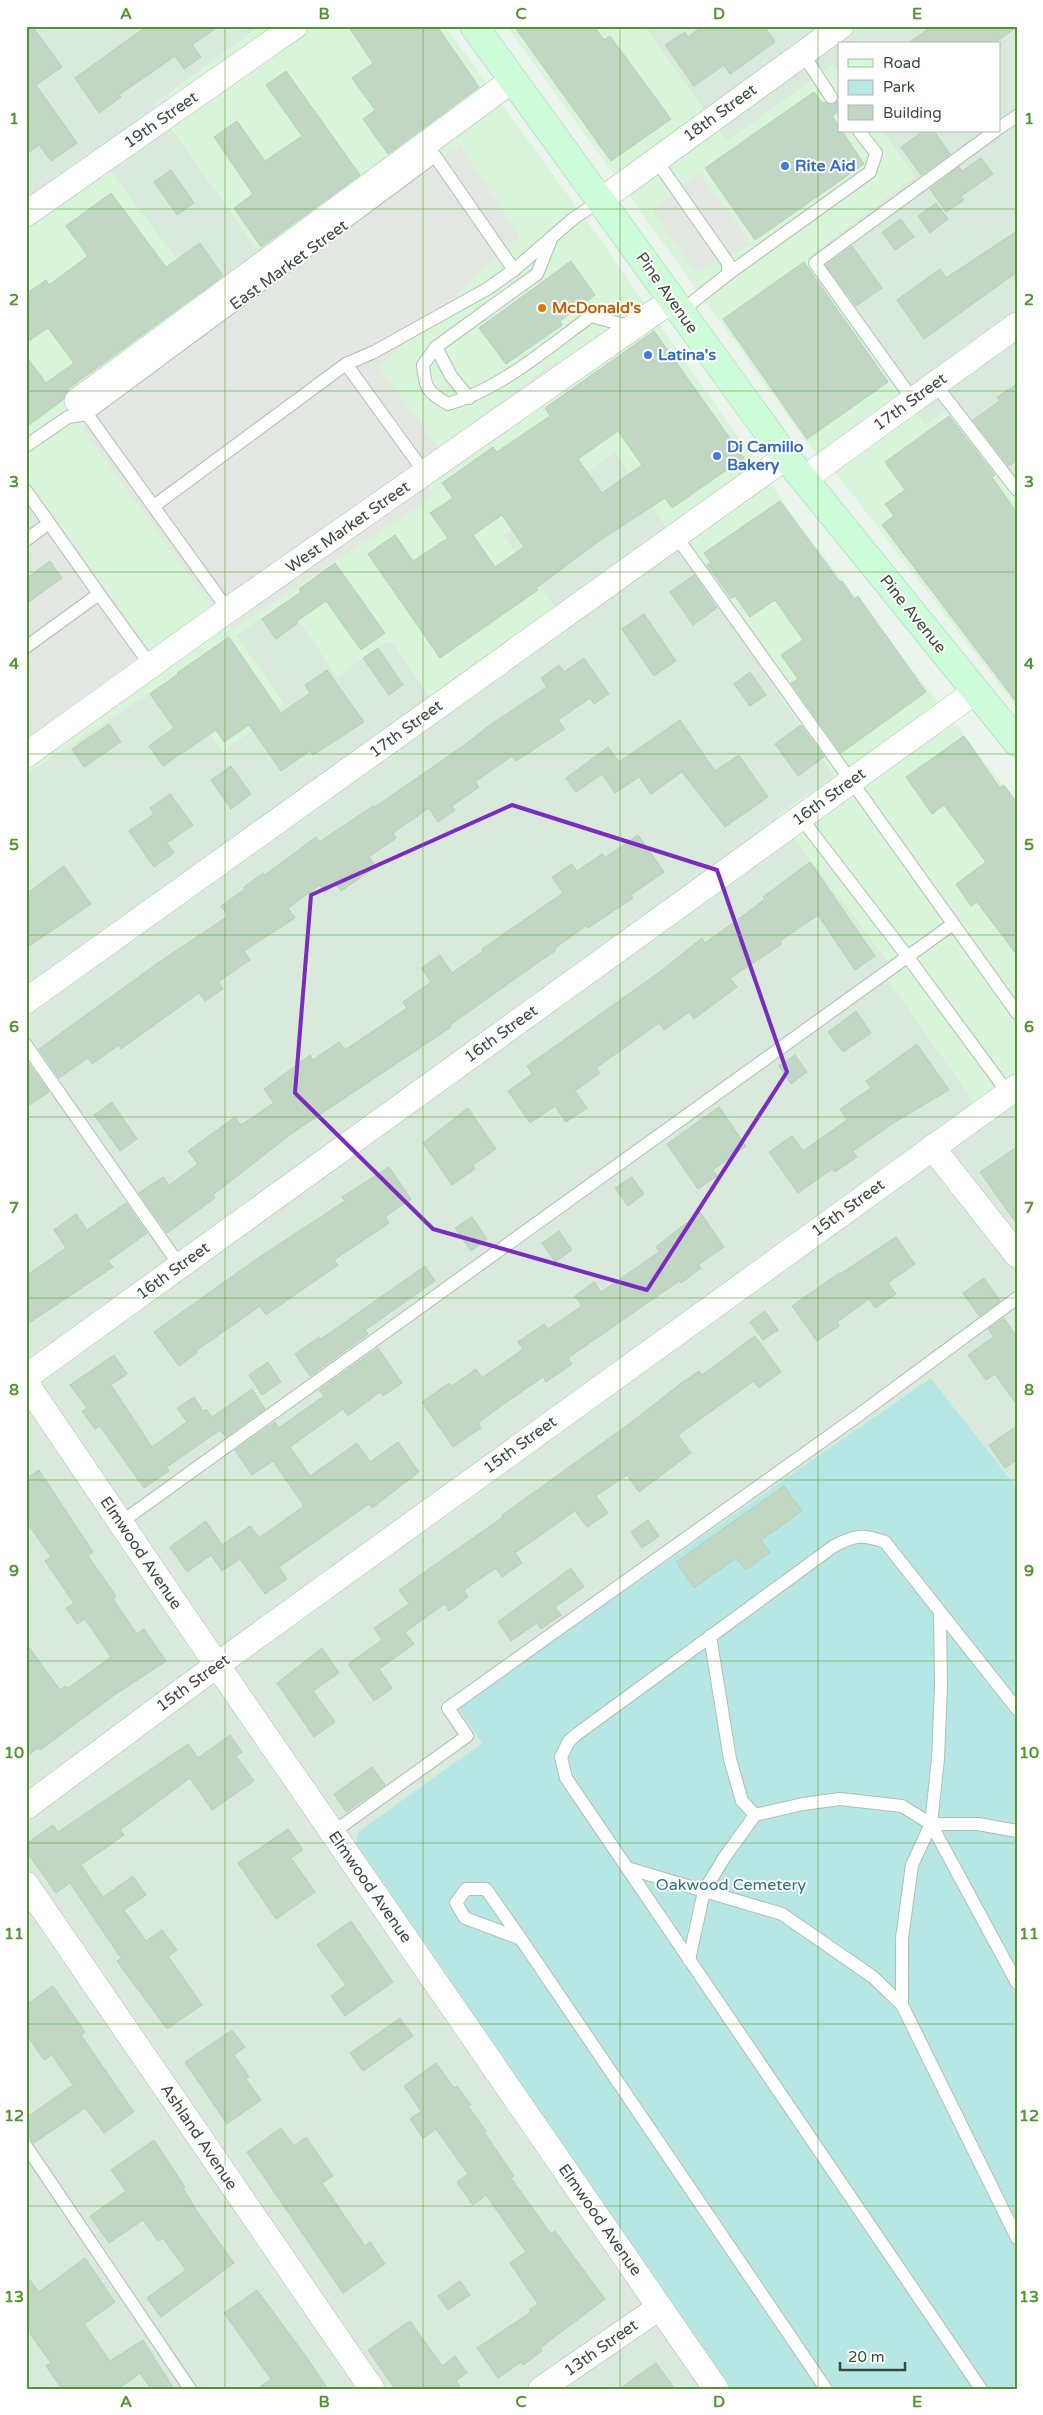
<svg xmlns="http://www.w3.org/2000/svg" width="1043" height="2415" viewBox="0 0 1043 2415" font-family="'Varela Round',sans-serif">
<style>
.residential{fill:#d9e9dc}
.commercial{fill:#d8f5d9}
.green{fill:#b6e7e4}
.parking{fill:#e2e7e2}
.building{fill:#c1d6c3;stroke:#b4d1b7;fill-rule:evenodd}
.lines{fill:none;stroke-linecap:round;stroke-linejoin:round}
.lane-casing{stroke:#aec0b0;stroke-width:14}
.street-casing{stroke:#aec0b0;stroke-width:26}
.secondary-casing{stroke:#9fd6ab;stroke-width:29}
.lane{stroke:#fff;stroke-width:12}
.street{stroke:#fff;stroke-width:25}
.secondary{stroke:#cdfdd9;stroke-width:28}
.marked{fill:none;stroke:#7b2cbf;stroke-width:4;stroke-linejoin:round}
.grid{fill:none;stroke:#529531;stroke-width:1;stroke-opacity:0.55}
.shop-dot{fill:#3f7fe0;stroke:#fff;stroke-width:2}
.food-dot{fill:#e8710a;stroke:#fff;stroke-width:2}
.labels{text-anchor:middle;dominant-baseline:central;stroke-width:4;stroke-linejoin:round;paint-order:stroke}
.street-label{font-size:16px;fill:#39493a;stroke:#fff}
.shop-label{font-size:16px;font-weight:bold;fill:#366cbe;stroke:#fff;text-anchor:start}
.food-label{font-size:16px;font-weight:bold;fill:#c56008;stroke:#fff;text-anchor:start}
.park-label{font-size:16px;fill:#2d727a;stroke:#fff}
.neatline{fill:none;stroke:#529531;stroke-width:2}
.grid-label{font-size:16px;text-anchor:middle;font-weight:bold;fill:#529531}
</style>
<rect width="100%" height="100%" fill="#ebf5ed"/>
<g class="residential">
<polygon points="26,26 260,26 154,104 262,256 204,296 26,198"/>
<polygon points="644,26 1017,26 1017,483 925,425 807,258 915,176 882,131 999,131 999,44 839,44 839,73 833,65 727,142"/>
<polygon points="615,451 834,776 777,815 888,961 879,968 1017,1076 1017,1488 932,1379 457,1707 482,1743 358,1832 355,1846 732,2389 26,2389 26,774 171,678 223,751 236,635 286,601 337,676 390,640 444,716 503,535"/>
</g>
<g class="commercial">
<polygon points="260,26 445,26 602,242 801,527 1017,803 1017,1076 976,1105 879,968 888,961 777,815 834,776 615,451 503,535 570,629 445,717 390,640 337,677 286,601 236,635 285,705 223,752 170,679 26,774 26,198 94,149 204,296 262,256 154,104"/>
<polygon points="507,26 644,26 727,141 833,65 839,73 839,131 882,131 915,176 807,258 925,425 957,402 1017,483 1017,708 839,477 805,440"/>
</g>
<polygon class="green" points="931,1378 1017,1488 1017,2389 732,2389 355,1846 358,1832 482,1743 457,1707"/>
<g class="parking">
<polygon points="460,145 520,236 379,367 439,448 557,360 570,375 425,480 434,496 232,630 214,609 81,427"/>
<polygon points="699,172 752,244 696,273 652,211"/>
<polygon points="26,478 149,649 26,739"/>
</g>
<g class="building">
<polygon points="26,26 32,26 62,67 36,85 77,143 51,161 39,145 26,154"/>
<polygon points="147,26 219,26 192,45 201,57 184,69 175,56 119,95 121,97 99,113 75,78"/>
<polygon points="348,26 437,26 479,87 388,154 363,119 375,110 352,78 373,63"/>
<polygon points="514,26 594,26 604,40 610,36 671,119 611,161"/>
<polygon points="703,26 764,26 775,42 730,74 724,65 694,86 665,45 685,32 688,37"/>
<polygon points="932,26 1017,26 1017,27 993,44 907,44"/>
<polygon points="286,71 360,175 261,247 234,208 253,194 214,137 237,121 265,161 302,136 266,85"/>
<polygon points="839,91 839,111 832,116 839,127 839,131 842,131 864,164 755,240 705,168 814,92 822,103 824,102 831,105 838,101"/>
<polygon points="923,131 934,131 950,154 921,175 901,147"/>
<polygon points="981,158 993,174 961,196 964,200 946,212 930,189 959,167 962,171"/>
<polygon points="171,170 194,203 177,215 154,182"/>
<polygon points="111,193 166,267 200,243 223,276 68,389 63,400 26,427 26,356 46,383 74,363 48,328 26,343 26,294 46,280 49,285 88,256 66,226"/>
<polygon points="936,203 948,219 930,233 918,216"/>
<polygon points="901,219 914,237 895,250 882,232"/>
<polygon points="1017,231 1017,272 924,339 897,300 940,269 946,278"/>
<polygon points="852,246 882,288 856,306 826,265"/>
<polygon points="571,261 595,295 560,321 562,325 506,364 479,328"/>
<polygon points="804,262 888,382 807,439 723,319"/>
<path d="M654,331l90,127 -72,50 -7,-10 -66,43 -63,47 2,2 -98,68 -72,-104 27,-19 18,26 35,-23 -18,-25 23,-15 -11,-15 51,-36 4,5 53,-36 -5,-8zM618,431l24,34 -40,28 -24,-34zM502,515l22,32 -29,20 -22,-32z"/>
<polygon points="1017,384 1017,460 1009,466 973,420 1000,401 997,397"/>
<polygon points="949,416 995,475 992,477 1017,513 1017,703 882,525 894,516 885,504 905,490 885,462"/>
<polygon points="780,501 840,582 842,581 854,599 858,596 926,692 841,753 791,683 798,679 781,655 803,640 775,600 750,617 735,596 731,598 707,565 711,563 704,553"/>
<polygon points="50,561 62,578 26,604 26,579"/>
<polygon points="335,563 385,633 361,650 326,601 296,622 297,624 276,639 262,619 301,592 299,589"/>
<polygon points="694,575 717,608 693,625 670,592"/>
<polygon points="644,614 676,661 654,676 622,629"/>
<polygon points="229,637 281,713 310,693 305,685 327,670 364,722 313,755 310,751 281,771 249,725 224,742 216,730 163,766 149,746 174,728 150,694 178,674 177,673"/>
<polygon points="378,648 403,685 389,695 363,658"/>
<polygon points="584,658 609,694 594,704 590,698 558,720 565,729 516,761 512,756 475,782 479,787 452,806 455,810 438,822 429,808 393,833 396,838 369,857 376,867 341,891 336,884 325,892 320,885 288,908 295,918 244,951 250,960 218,982 223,989 205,1001 199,993 121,1049 119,1045 92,1064 88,1058 59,1078 39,1049 162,960 228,916 221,906 245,889 244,887 263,873 265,875 316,837 319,842 373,806 375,807 463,746 490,725 547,687 541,678 559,665 564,672"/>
<polygon points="750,672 766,695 750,706 734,684"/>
<polygon points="680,720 715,771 739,755 768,797 725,827 682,772 651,794 639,777 615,793 602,774 576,792 566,778 608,747 619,762"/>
<polygon points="109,724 121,742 84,767 72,749"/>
<polygon points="801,725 824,757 798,776 775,744"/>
<polygon points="964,736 1000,788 1004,785 1017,803 1017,955 977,902 971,906 956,884 986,862 944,805 932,814 906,777"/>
<polygon points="231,766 251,794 231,809 211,780"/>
<polygon points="170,794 193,825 167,843 174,853 154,867 129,831 154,814 150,808"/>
<polygon points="638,835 664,872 631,895 633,898 588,928 586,926 555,948 556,950 450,1025 451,1027 291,1134 213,1195 215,1198 167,1233 139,1193 163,1177 169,1185 198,1164 188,1151 235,1117 241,1125 274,1103 264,1089 310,1055 313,1060 339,1042 345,1050 407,1008 403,1002 431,982 421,968 440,955 452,973 483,951 482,949 563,893 552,877 572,864 577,871 602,854 605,858"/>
<polygon points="810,862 875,956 855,970 818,915 780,941 782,944 730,978 737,987 694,1019 689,1012 664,1030 659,1023 596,1068 600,1073 575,1091 587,1108 566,1122 555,1106 530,1123 508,1091 532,1074 527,1066 661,971 702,938 705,943 740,918 765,899 763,897"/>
<polygon points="64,866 91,904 26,948 26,894"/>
<polygon points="856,1011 871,1033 843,1052 828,1032"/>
<polygon points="917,1044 949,1090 895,1122 853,1151 857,1157 835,1172 832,1169 798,1193 769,1152 792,1136 803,1151 847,1120 840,1109 871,1088 866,1081"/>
<polygon points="795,1055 807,1072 791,1084 779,1066"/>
<polygon points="26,1060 49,1092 26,1107"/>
<polygon points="112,1102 137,1139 120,1151 94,1115"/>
<polygon points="719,1107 746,1146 713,1170 717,1176 698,1189 667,1144"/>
<polygon points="468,1108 496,1149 473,1165 475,1169 452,1185 423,1143"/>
<polygon points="1017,1147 1017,1224 980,1172"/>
<polygon points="389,1167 411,1199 385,1217 389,1223 334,1260 338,1265 266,1315 260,1306 196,1351 197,1353 179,1366 154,1332 258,1258 345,1201 342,1197"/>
<polygon points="632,1177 644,1194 628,1206 615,1188"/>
<polygon points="126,1203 147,1233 108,1261 113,1267 26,1325 26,1276 66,1248 54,1230 76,1214 87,1230"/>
<polygon points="700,1212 724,1247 698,1265 701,1268 681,1283 679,1281 568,1358 572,1364 546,1382 543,1377 501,1406 478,1423 481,1428 453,1447 422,1402 449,1383 452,1386 476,1369 482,1378 523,1349 518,1342 544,1324 548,1329 582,1306 575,1296 594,1282 601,1292 659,1252 656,1247"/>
<polygon points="472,1217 487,1239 471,1251 455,1228"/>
<polygon points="559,1231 572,1250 555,1262 542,1243"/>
<polygon points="896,1237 915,1264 888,1283 896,1294 875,1308 869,1299 837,1322 839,1326 817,1341 792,1306 839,1273 840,1274"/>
<polygon points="425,1266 435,1281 365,1330 368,1334 310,1376 295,1354 319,1337 321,1339"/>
<polygon points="984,1278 1000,1301 979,1316 963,1293"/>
<polygon points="765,1311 778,1330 763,1340 750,1322"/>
<polygon points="1004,1318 1017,1337 1017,1405 995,1374 986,1380 968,1355 994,1337 988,1329"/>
<polygon points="755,1336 781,1372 759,1388 754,1381 678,1435 691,1453 639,1492 627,1475 596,1496 608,1513 587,1527 575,1511 515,1553 522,1563 502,1577 496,1568 464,1590 468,1597 449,1611 445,1604 405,1632 414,1644 379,1669 392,1688 374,1701 348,1664 382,1640 374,1628 409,1604 399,1590 503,1517 502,1515 629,1424 680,1384 699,1371 702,1375"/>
<polygon points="378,1348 402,1383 383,1396 380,1392 348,1416 343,1409 290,1447 310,1476 357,1443 370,1462 398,1442 419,1472 372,1508 369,1504 279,1567 287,1579 265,1594 240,1559 222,1571 211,1555 187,1572 170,1547 206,1521 222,1545 250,1526 259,1538 304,1506 273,1461 252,1475 235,1450 275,1422 279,1428 324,1396 319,1390"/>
<polygon points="114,1355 127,1374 111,1385 152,1447 187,1422 177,1408 194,1397 203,1411 206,1409 212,1417 252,1389 265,1409 226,1437 220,1430 167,1467 169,1471 144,1488 100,1426 95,1429 82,1411 87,1408 70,1385"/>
<polygon points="268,1362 281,1382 262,1395 249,1375"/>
<polygon points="1017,1426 1017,1460 1005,1468 989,1445"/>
<polygon points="39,1470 93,1552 88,1556 116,1596 113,1599 137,1634 144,1629 166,1661 113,1696 40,1750 38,1748 26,1757 26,1643 60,1690 66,1686 68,1688 111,1657 85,1619 77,1624 66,1608 74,1603 45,1561 51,1557 26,1521 26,1479"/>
<polygon points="784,1486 802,1511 761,1540 770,1553 745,1570 736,1558 694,1588 676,1562"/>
<polygon points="648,1520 659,1536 642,1548 631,1532"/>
<polygon points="571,1568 584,1587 555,1607 561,1615 541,1629 537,1623 511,1641 498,1622"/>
<polygon points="322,1648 339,1673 313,1691 335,1722 314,1737 277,1683"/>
<polygon points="230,1735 242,1752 236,1756 254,1781 212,1810 190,1778 120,1830 124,1835 81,1865 103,1897 133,1876 146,1895 124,1910 146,1941 162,1930 177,1950 168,1956 202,2005 167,2029 117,1961 121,1958 70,1883 56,1893 26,1851 26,1844 53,1825 58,1832 188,1744 198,1758"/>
<polygon points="372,1767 385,1785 346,1812 334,1794"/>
<polygon points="288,1829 303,1850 291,1858 315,1892 276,1919 238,1863"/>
<polygon points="351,1921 393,1982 345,2016 331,1996 346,1985 317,1945"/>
<polygon points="53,1986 85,2032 81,2035 134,2112 104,2133 85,2108 34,2143 26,2133 26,2118 73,2085 52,2055 44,2060 26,2034 26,2005"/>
<polygon points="400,2018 413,2036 363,2071 350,2053"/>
<polygon points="232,2030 245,2047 234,2055 249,2077 246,2079 261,2100 227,2124 185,2062"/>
<polygon points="436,2063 454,2088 457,2086 471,2105 468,2106 486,2131 484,2132 514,2176 511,2178 551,2234 555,2231 605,2299 540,2348 542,2351 523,2365 521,2362 498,2378 477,2348 531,2312 529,2310 538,2304 510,2263 526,2252 486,2195 473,2205 457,2182 468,2174 436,2129 423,2138 410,2119 421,2111 404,2086"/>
<polygon points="281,2128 294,2146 306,2137 333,2176 322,2183 365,2246 370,2242 385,2264 343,2293 247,2152"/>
<polygon points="154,2140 185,2187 183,2188 198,2213 234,2263 161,2317 147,2298 186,2270 163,2238 158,2241 143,2220 109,2243 90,2216 126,2191 111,2170"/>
<polygon points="85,2258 115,2302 84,2324 110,2361 143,2340 174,2389 151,2389 140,2373 118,2389 62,2389 46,2366 51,2363 26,2328 26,2275 39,2292"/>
<polygon points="460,2281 470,2295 448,2310 438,2296"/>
<polygon points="257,2290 305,2355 328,2389 257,2389 271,2379 224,2313"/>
<polygon points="410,2321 442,2366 455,2356 467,2373 456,2381 461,2389 395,2389 368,2350"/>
<polygon points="656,2363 675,2389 620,2389 637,2376"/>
</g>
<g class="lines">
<defs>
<g id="lane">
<polyline points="803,54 831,97"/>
<polyline points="999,128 1017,116"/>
<polyline points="656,160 728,263 728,274"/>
<path d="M550,242l-13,32 -101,73 -13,18c2,23 4,27 25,39 53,-15 99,-56 143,-88l41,11"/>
<polyline points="680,312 728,274 870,172 876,153 859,131"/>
<polyline points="436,347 451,376 469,398"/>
<polyline points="346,364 425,473"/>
<polyline points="935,384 1017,490"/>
<polyline points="913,400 815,263 995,131"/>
<polyline points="82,407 228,610"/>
<polyline points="26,446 68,417 87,414 435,156 514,270"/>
<polyline points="26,491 49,523 26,540"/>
<polyline points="154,506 346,364 374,352 487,289 514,270 574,218 600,201"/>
<polyline points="49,523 99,594"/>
<polyline points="676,536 1017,1013"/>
<polyline points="26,647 99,594 151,666"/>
<polyline points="801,818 907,956 1008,1093"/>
<polyline points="26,1045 180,1266"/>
<polyline points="120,1523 953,924"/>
<polyline points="940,1612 941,1686 938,1759 931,1824 912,1865 902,1938 902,2005 1017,2238"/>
<polyline points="710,1636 730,1759 742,1801 755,1815"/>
<polyline points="931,1824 978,1824 1017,1831"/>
<polyline points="332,1833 467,1736 448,1708 856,1417 1017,1298"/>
<polyline points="627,1868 782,1914 873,1977 902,2005"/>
<polyline points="521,1939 465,1918 456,1903 466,1889 486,1889 523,1942 826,2389"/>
<polyline points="689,1960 704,1891 724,1858 755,1815 803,1804 840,1799 902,1806 931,1824 1017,1983"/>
<polyline points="26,2146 190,2389"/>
<path d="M981,2389l-415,-611 -5,-21 8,-16 8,-7 257,-188c21,-11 29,-12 51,-4l132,167"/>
</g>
<g id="street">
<polyline points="600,201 841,26"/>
<polyline points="26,214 295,26"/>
<polyline points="77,401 511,81"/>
<polyline points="804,479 1017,325"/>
<polyline points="26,755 228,610 672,300"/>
<polyline points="26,1001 786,457"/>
<polyline points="932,1147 1017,1255"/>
<polyline points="26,1377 976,691"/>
<polyline points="26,1383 217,1665 716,2389"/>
<polyline points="26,1807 217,1665 1017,1087"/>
<polyline points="26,1884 372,2389"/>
<polyline points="541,2389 660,2307"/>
</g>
<polyline id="secondary" points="474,26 786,457 1017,742"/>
</defs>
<use href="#lane" class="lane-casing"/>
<use href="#street" class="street-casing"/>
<use href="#secondary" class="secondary-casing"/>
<use href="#lane" class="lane"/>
<use href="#street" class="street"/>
<use href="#secondary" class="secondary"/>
</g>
<path class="marked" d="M512,805l205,65 70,202 -140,218 -214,-61 -138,-136 16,-198z"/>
<path class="grid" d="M225,26v2363M423,26v2363M620,26v2363M818,26v2363M26,209h991M26,391h991M26,572h991M26,754h991M26,935h991M26,1117h991M26,1298h991M26,1480h991M26,1661h991M26,1843h991M26,2024h991M26,2206h991"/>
<g class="shop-dot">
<circle cx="785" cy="166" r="5"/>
<circle cx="648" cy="355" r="5"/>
<circle cx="717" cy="456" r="5"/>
</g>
<circle class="food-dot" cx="542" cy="308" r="5"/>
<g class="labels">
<g class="street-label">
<text transform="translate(720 113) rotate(-36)">18th Street</text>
<text transform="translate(161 120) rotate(-35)">19th Street</text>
<text transform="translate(289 265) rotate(-36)">East Market Street</text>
<text transform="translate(667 293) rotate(55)">Pine Avenue</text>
<text transform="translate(910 402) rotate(-36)">17th Street</text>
<text transform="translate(348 527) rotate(-35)">West Market Street</text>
<text transform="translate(913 614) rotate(51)">Pine Avenue</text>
<text transform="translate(406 729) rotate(-36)">17th Street</text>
<text transform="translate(829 797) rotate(-36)">16th Street</text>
<text transform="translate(501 1034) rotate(-36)">16th Street</text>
<text transform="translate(848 1208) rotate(-36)">15th Street</text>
<text transform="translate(173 1271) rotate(-36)">16th Street</text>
<text transform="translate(520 1445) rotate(-36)">15th Street</text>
<text transform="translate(141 1553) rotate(56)">Elmwood Avenue</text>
<text transform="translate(193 1683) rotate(-36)">15th Street</text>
<text transform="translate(370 1887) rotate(55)">Elmwood Avenue</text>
<text transform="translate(199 2137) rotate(56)">Ashland Avenue</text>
<text transform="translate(600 2220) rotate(55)">Elmwood Avenue</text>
<text transform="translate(601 2348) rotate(-35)">13th Street</text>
</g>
<g class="shop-label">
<text x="795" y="166">Rite Aid</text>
<text x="658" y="355">Latina's</text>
<text x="727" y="447">Di Camillo<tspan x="727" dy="18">Bakery</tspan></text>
</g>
<g class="food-label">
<text x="552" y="308">McDonald's</text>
</g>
<g class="park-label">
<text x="731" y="1885">Oakwood Cemetery</text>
</g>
</g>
<rect width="1043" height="2415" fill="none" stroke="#ffffff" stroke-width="55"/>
<rect x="838" y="42" width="162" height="90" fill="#ffffff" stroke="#b0b6b0"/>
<rect x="848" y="59" width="25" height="8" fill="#cdfdd9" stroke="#b0b6b0"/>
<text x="883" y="68" font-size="15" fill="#39493a">Road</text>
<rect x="848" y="80" width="25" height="15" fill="#b6e7e4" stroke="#b0b6b0"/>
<text x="883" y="92" font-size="15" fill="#39493a">Park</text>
<rect x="848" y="105" width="25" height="15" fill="#c1d6c3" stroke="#b0b6b0"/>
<text x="883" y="118" font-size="15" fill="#39493a">Building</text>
<path d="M840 2362v8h65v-8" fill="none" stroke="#39493a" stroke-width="2.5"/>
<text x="848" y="2362" font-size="15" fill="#39493a" stroke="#ffffff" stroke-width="4" paint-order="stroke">20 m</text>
<rect x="28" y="28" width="988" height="2360" class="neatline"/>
<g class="grid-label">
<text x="126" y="19">A</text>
<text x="324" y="19">B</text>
<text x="521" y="19">C</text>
<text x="719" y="19">D</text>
<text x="917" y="19">E</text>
<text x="14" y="124">1</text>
<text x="1029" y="124">1</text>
<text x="14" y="305">2</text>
<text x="1029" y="305">2</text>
<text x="14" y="487">3</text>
<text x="1029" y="487">3</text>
<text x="14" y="669">4</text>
<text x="1029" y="669">4</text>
<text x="14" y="850">5</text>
<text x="1029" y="850">5</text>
<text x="14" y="1032">6</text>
<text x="1029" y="1032">6</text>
<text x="14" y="1213">7</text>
<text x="1029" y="1213">7</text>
<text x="14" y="1395">8</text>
<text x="1029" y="1395">8</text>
<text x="14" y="1576">9</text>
<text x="1029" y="1576">9</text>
<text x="14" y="1758">10</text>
<text x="1029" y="1758">10</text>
<text x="14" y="1939">11</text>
<text x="1029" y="1939">11</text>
<text x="14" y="2121">12</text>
<text x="1029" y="2121">12</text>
<text x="14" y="2302">13</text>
<text x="1029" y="2302">13</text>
<text x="126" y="2407">A</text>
<text x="324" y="2407">B</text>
<text x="521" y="2407">C</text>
<text x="719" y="2407">D</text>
<text x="917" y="2407">E</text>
</g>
</svg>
